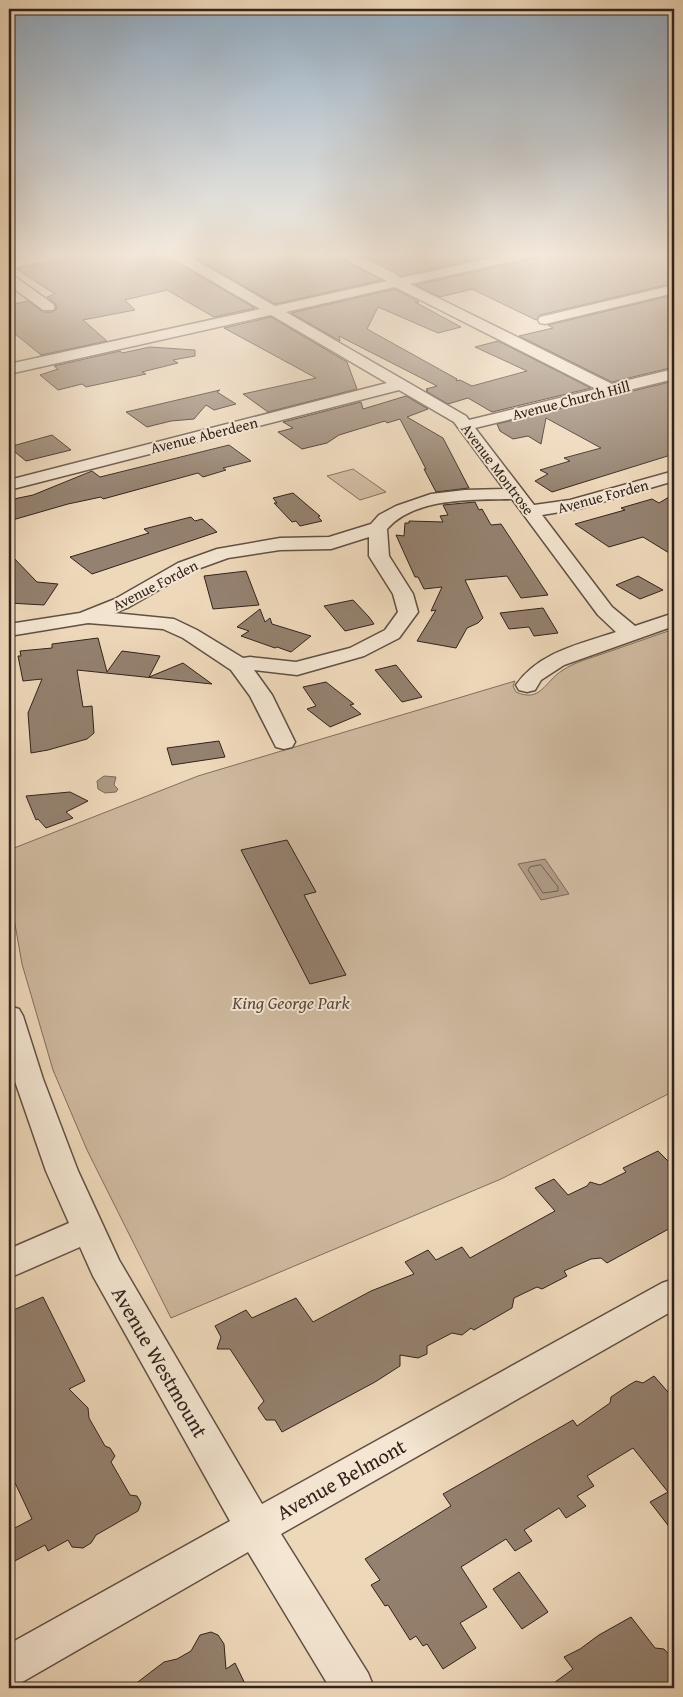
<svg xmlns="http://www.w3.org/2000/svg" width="683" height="1697" viewBox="0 0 683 1697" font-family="'Gentium Book Plus',serif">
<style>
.green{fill:#ceb99f;stroke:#806e5e}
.water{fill:#ae9a85;stroke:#7c6a5b}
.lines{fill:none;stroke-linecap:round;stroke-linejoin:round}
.shore{stroke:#705e51;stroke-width:1}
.building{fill:#94816f;stroke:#32231d}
.street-casing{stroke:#615044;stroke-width:3}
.street{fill:#f4e6d2;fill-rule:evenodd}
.labels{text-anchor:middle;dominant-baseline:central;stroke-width:4;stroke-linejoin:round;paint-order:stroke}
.far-street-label{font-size:15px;fill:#32231d;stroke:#f4e6d2}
.park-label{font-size:18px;font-style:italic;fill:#59483e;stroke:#f4e6d2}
.near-street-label{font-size:21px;fill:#32231d;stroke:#f4e6d2}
</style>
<rect width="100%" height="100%" fill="#eed8ba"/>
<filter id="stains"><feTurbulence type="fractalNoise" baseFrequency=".004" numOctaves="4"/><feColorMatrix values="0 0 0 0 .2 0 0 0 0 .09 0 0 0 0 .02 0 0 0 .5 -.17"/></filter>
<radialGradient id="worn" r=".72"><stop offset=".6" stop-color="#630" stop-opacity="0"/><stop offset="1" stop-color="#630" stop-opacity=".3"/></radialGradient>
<g class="green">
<polygon points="353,469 386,492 360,500 327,476"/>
<path d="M674,629v462l-173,88 -330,139 -84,-168 -34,-80 -31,-106 -13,-74v-40l189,-74 317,-95 -2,5 3,6c25,11 28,-10 47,-22 12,-8 28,-12 42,-17 23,-8 46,-16 69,-24z"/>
</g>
<g class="water">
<polygon points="104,776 116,777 114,785 118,789 116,792 105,793 98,789 97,781"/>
<polygon points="545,859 569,894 541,900 518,864"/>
</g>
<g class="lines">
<polygon class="shore" points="541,865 558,887 558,891 543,893 528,870 530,867"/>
</g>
<g class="building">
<polygon points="108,253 166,253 168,258 255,308 214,317 167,290 125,300 135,310 83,320 107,341 41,355 9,329 9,305 28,301 43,312 53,312 57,308 55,303 47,297 55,294 16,269"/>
<polygon points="186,253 336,253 338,258 382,280 275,304"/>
<polygon points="358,253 507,253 401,276"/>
<polygon points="540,253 674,253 674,283 540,315 536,320 472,289 440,297 416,285 537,258"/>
<polygon points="395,289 419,302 415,302 461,327 438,333 378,307 367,329 457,379 456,381 460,380 472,386 527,371 475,347 498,341 591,388 492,412 468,398 448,404 426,391 428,390 426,389 437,386 339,336 340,341 291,313"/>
<polygon points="674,295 674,367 612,382 519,336 553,328 548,325"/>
<polygon points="271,317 347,362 357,389 268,412 243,394 316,378 224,328"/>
<polygon points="150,347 195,350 195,356 173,360 178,363 142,372 146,374 86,387 82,384 58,390 40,375 58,369 54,366 120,351 122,353"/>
<polygon points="674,381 674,454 552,492 535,481 548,474 540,470 570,461 564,458 601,448 546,418 541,444 528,436 513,439 500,431 497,424"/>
<polygon points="220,390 217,392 236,404 214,410 206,405 194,419 171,421 147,427 126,412"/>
<polygon points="406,396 428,409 407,417 443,438 469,488 436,492 424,469 426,469 400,419 387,423 385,421 339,435 327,443 302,449 278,432 293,428 283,422 361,402 363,409"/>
<polygon points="52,435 71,450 26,461 9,447"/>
<polygon points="229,445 251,461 223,468 226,470 203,477 198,473 103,499 101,497 68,504 9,521 9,500 33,495 92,471 100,477"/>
<polygon points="293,493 320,516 318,517 322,521 300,526 296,521 292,522 274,503 277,503 273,498"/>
<polygon points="674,494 674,556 643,537 609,547 575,524 625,510 621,508 652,499 659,503"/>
<polygon points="475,502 479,510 482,509 491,525 501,524 548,595 521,598 507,576 465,580 483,618 478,623 467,628 456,648 417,641 436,610 431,611 442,587 424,589 418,577 415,577 396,535 404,536 405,523 409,523 409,521 443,522 440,516 448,515 443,505"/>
<polygon points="191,517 195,521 202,519 217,532 92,574 70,557 149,533 144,529"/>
<polygon points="9,553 37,582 58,584 44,605 9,603"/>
<polygon points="246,571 259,605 213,609 204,576"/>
<polygon points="638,576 663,590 640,599 616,585"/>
<polygon points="353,600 369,617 374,624 345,631 324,606"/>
<polygon points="543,608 558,633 534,636 529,627 509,629 500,613"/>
<polygon points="260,609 265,622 270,618 272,624 311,636 291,652 277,647 275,648 241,636 249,631 237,627"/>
<polygon points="98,638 107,672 122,651 160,656 149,677 183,663 212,684 77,670 83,707 92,706 94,733 87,739 48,750 31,753 28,713 42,679 23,681 18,656 21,656 20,651 52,648 52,644"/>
<polygon points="396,665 422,697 402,702 375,670"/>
<polygon points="326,682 354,704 350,705 361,714 330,727 307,709 316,706 303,687"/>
<polygon points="219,741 225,757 172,765 167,748"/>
<polygon points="70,792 88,801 66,812 73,818 46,828 38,819 36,820 26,796"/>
<polygon points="287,840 316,892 304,895 346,975 310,984 241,850"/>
<polygon points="658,1151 674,1167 674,1226 607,1263 601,1258 591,1259 564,1271 567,1276 542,1289 537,1287 514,1298 512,1308 474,1330 471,1328 462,1335 452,1333 427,1346 427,1354 418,1358 400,1355 400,1366 375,1382 282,1432 275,1420 266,1420 258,1408 264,1401 230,1349 217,1349 221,1337 215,1326 246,1310 252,1318 296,1298 313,1322 371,1291 414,1274 405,1262 428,1250 436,1260 462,1247 470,1258 555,1211 535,1188 554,1179 568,1195 587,1186 590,1182 600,1185 626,1172 623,1168"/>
<polygon points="43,1297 85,1381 69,1389 88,1408 89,1418 105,1446 110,1448 115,1456 111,1462 130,1495 137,1496 141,1503 138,1511 96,1535 91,1543 83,1548 72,1547 68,1540 48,1551 45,1545 9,1564 9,1531 32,1519 9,1470 9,1312"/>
<polygon points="654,1376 674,1399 674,1533 650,1502 668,1492 633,1448 587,1476 594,1486 577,1496 586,1506 566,1518 559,1508 524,1530 532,1541 515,1551 506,1539 461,1567 487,1607 460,1623 476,1648 443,1669 427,1644 423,1646 416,1636 410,1640 388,1605 385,1606 371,1585 380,1580 365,1559 451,1506 443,1494 573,1420 577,1426 610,1403 611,1397 629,1385 636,1381 643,1383"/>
<polygon points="519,1572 548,1612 522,1629 493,1589"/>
<polygon points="631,1617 655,1648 664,1649 673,1659 670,1669 674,1675 674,1688 547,1688 573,1669 564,1657 580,1649 599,1635"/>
<polygon points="211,1632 218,1635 224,1644 226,1669 235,1663 247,1688 130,1688 164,1662 177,1659 191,1651 200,1635"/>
</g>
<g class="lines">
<defs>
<g id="street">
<polygon points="47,253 74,253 67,257 9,268 9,260"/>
<path d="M168,253h15l92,53 112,-25 -48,-25 -1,-3h16l42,21 4,4 115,-25h23l-1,3 -5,1 -122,27 202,100 62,-15v10l-199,49 59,77 36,-5 104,-29v10l-96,28 -36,6 70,92 23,19 39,-13v13l-110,39 -23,15 -6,10 -8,2 -8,-2 -3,-5c23,-33 64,-41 100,-53l-18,-17 -86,-116c-39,1 -97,-2 -125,30l2,27 24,38 5,18 -19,26 -35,18 -67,19 -43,-5 18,25 23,47 -3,5 -8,2 -8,-2 -26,-51 -19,-26 -48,-32 -20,-9 -75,-6 -79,13v-12l71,-11 35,-14 63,-36 39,-14 63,-11 49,-1 42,-13 8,-9 17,-9 35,-12 34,-4 39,-1 -50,-67 -55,-32 -390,100v-10l378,-97 -116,-68 -262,59v-10l251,-55 -91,-53zM395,287l201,102 -127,31 -3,-4 -180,-104zM369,537v19l24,38 5,18 -13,18 -35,18 -54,14 -46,-5 -7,1 -46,-28 -23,-11 -60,-6 15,-6 63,-36 36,-13 52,-8 51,-1z"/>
<polygon points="9,275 14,276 53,304 55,307 53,310 43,310 9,285"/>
<polygon points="674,285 674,293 545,324 540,323 538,320 540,317"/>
<polygon points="9,1006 19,1009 23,1016 43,1079 78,1171 119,1260 262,1504 662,1283 674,1279 674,1310 281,1534 368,1673 374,1688 330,1688 248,1552 24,1681 9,1687 9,1644 230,1521 93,1276 80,1247 9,1278 9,1249 69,1223 46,1171 9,1064"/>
</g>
</defs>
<use href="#street" class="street-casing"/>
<use href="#street" class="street"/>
</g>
<linearGradient id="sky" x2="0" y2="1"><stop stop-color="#91aac0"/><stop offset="0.52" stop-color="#f7ede0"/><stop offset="1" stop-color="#f7ede0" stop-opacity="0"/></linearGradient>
<rect width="683" height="490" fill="url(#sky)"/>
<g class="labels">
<g class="far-street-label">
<text transform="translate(571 400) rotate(-14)">Avenue Church Hill</text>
<text transform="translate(204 435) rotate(-14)">Avenue Aberdeen</text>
<text transform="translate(498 469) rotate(53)">Avenue Montrose</text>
<text transform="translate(603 496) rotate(-15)">Avenue Forden</text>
<text transform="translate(155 585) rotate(-27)">Avenue Forden</text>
</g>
<g class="park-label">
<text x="291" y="1002">King George Park</text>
</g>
<g class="near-street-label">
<text transform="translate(160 1362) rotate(60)">Avenue Westmount</text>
<text transform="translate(341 1479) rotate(-29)">Avenue Belmont</text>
</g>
</g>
<rect width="683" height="1697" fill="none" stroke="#eed8ba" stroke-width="30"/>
<rect x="10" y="10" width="663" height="1677" fill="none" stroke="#32231d" stroke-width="2.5"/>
<rect x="15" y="15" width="653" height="1667" fill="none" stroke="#32231d"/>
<rect width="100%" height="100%" filter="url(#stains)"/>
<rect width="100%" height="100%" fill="url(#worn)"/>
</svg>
